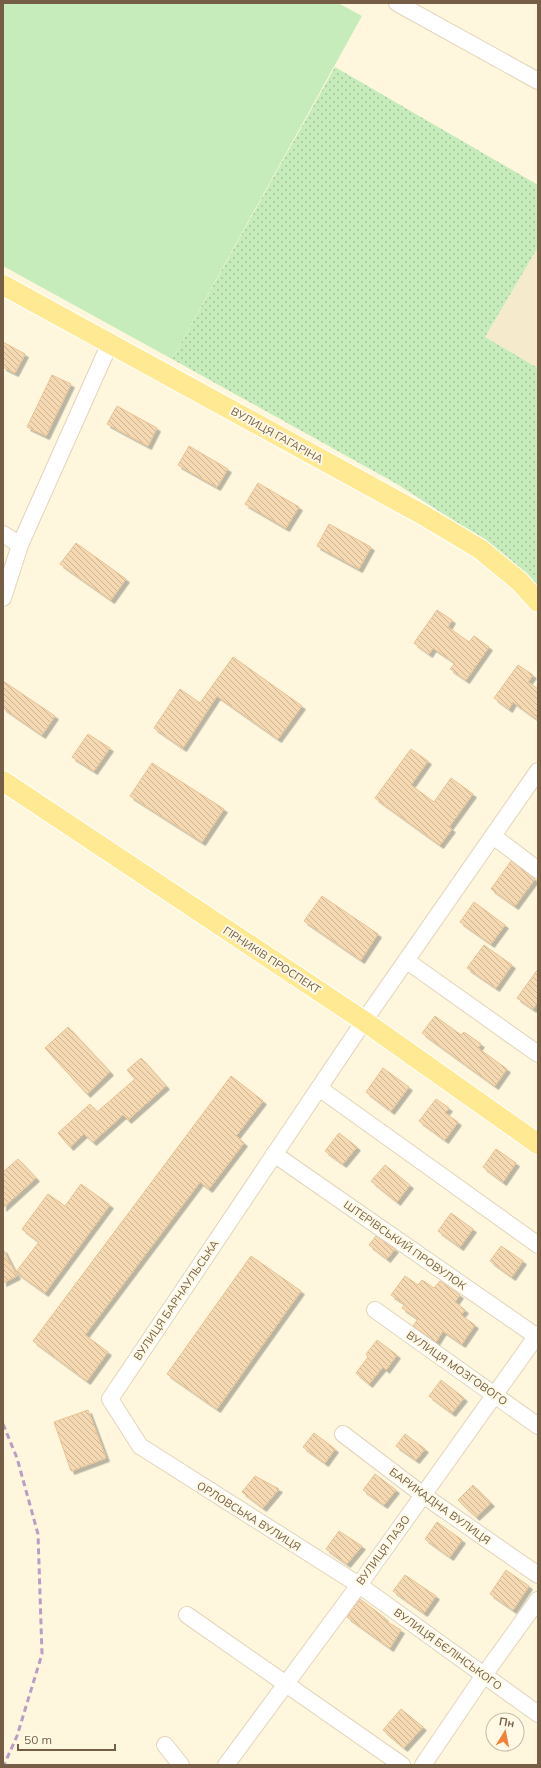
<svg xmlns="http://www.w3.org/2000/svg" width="541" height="1768" viewBox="0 0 541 1768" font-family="Mulish,sans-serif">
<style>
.residential{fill:#f6eacc}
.grass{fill:url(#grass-dots)}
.garden{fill:#c7ecbc}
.building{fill:url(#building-back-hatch);stroke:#e9c393;filter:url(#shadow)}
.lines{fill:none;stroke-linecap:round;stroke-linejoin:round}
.minor-casing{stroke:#e2d4b9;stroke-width:18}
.major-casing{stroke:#fff;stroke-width:22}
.minor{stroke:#fff;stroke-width:16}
.major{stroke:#ffea93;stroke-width:20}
.rail{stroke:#bb9dc6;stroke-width:3;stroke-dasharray:6 4;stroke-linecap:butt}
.labels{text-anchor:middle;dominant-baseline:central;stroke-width:4;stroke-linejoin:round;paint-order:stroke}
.street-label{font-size:11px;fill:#755e45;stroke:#fff9e5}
</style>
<defs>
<pattern id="grass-dots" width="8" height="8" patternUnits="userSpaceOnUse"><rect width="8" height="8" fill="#c7ecbc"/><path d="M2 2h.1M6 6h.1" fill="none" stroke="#a6c29b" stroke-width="1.8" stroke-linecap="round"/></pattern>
<pattern id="building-back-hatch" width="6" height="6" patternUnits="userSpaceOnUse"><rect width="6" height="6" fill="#f5d9b3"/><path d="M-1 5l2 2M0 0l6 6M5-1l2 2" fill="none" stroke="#cbb393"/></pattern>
<filter id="shadow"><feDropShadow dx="3.5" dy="3.5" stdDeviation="0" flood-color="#0004"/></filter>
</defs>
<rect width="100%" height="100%" fill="#fef7de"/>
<polygon class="residential" points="538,247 538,368 485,337"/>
<polygon class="grass" points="335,67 538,185 538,247 485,337 538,368 538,588 474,534 397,484 172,359"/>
<polygon class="garden" points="3,3 338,3 362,16 172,359 3,266"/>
<g class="building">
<polygon points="3,342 25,354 15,373 3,367"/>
<polygon points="52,375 71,384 46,436 27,427"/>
<polygon points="117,406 157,428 148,446 107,424"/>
<polygon points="189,446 228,469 217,487 178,465"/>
<polygon points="258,483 299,507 286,528 245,504"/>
<polygon points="329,524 371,547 359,569 317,546"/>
<polygon points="76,543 126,579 111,600 60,564"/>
<polygon points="437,610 452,620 448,627 469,642 474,636 489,647 466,680 450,669 455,663 433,648 429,654 414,643"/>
<polygon points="233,657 302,706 278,739 217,696 183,748 154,728 180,689 200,703"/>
<polygon points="518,665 533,675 528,682 538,689 538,720 513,702 509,709 494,698"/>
<polygon points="3,681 55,716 42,735 3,708"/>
<polygon points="88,734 110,748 94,771 72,757"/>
<polygon points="411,749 428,761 411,785 434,802 451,778 473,794 449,827 452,829 440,845 375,798"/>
<polygon points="152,763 224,809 202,842 130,796"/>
<polygon points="511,861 535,879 515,906 491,889"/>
<polygon points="322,896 378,934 361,960 304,921"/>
<polygon points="474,902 505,925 491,944 460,922"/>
<polygon points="484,945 512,965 496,988 467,968"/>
<polygon points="538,969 538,1002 533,1009 517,998"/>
<polygon points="435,1016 461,1035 464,1032 481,1044 478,1048 507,1069 495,1086 422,1033"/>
<polygon points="68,1027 110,1072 87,1094 45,1048"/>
<polygon points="141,1058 166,1086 128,1120 123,1115 93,1142 84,1134 70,1147 58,1133 90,1104 97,1112 135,1079 127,1070"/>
<polygon points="383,1068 409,1087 391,1111 366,1092"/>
<polygon points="231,1076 263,1101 236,1136 244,1143 209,1189 200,1182 85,1335 108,1352 87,1381 33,1341"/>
<polygon points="436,1099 449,1108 445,1113 458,1122 445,1140 419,1121"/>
<polygon points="339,1133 357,1147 343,1164 325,1151"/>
<polygon points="496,1149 516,1163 503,1182 483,1167"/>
<polygon points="18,1159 36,1178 3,1208 3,1172"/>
<polygon points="385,1165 410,1185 397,1202 371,1181"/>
<polygon points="81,1184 110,1205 45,1293 16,1272 39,1242 22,1229 48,1194 65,1206"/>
<polygon points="451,1213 473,1229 460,1247 438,1231"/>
<polygon points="376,1236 395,1249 387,1259 369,1245"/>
<polygon points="501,1246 523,1261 512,1277 490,1261"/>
<polygon points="3,1249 17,1276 3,1283"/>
<polygon points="251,1256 301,1291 217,1409 167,1374"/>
<polygon points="405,1276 418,1285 422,1280 434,1288 440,1281 460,1295 455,1302 465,1310 461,1315 475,1325 462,1344 443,1331 436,1342 413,1326 418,1319 402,1308 405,1304 391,1295"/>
<polygon points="377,1340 397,1355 386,1370 383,1367 369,1384 356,1373 368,1357 366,1354"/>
<polygon points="441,1380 464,1398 452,1413 429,1396"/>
<polygon points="88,1410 106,1458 71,1471 54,1422"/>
<polygon points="314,1433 335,1449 325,1463 303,1447"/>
<polygon points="405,1434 425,1449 416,1460 396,1446"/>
<polygon points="375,1474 396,1490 384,1505 363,1490"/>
<polygon points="255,1476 279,1489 263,1508 242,1492"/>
<polygon points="473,1485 491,1503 476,1517 458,1500"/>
<polygon points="437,1522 462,1540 450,1557 425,1539"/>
<polygon points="339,1531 362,1546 347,1564 326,1549"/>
<polygon points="506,1570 529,1586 513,1610 490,1594"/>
<polygon points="405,1575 436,1596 424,1613 393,1591"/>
<polygon points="360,1599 385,1618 384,1620 401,1630 390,1648 347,1617"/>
<polygon points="401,1709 423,1727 404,1748 383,1730"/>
</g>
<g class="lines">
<defs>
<g id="minor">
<polyline points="397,3 538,81"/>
<polyline points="3,534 20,545"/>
<polyline points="3,598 20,545 110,343"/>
<polyline points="538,771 364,1021 110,1399 140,1446 359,1585 538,1714"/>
<polyline points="493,836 538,870"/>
<polyline points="407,961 538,1054"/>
<polyline points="319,1088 538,1245"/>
<polyline points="274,1154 536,1336"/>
<polyline points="375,1310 538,1426"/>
<polyline points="343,1434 423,1495 538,1575"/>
<polyline points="187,1615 402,1765"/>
<polyline points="165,1745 181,1765"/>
<polyline points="226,1765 359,1585 538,1334"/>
<polyline points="423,1765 484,1675 538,1600"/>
</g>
<g id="major">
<polyline points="3,285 423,515 480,549 519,581 538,602"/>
<polyline points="3,781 364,1021 538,1144"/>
</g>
</defs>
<use href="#minor" class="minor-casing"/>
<use href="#major" class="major-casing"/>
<use href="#minor" class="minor"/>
<use href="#major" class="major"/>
<polyline class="rail" points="3,1424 17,1458 38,1534 42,1654 17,1736 4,1765"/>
</g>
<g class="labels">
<g class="street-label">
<text transform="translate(277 435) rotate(29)">ВУЛИЦЯ ГАГАРІНА</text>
<text transform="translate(272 960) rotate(33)">ГІРНИКІВ ПРОСПЕКТ</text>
<text transform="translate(405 1245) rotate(35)">ШТЕРІВСЬКИЙ ПРОВУЛОК</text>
<text transform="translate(176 1300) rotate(-56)">ВУЛИЦЯ БАРНАУЛЬСЬКА</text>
<text transform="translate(457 1368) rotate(35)">ВУЛИЦЯ МОЗГОВОГО</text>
<text transform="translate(440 1506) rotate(36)">БАРИКАДНА ВУЛИЦЯ</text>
<text transform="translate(249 1516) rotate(32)">ОРЛОВСЬКА ВУЛИЦЯ</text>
<text transform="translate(383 1550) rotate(-54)">ВУЛИЦЯ ЛАЗО</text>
<text transform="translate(448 1649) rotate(36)">ВУЛИЦЯ БЄЛІНСЬКОГО</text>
</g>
</g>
<rect width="541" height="1768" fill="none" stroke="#755e45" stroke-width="8"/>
<g transform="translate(505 1732) rotate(10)"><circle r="19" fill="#fff9e5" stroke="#c8bba5"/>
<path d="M0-3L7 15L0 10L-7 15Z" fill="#f18239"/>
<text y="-6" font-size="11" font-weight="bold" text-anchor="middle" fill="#755e45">Пн</text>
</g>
<path d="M18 1744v6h97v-6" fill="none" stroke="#755e45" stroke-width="2"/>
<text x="24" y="1744" font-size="12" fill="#755e45" stroke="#fff9e5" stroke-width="3" paint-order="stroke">50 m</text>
</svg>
